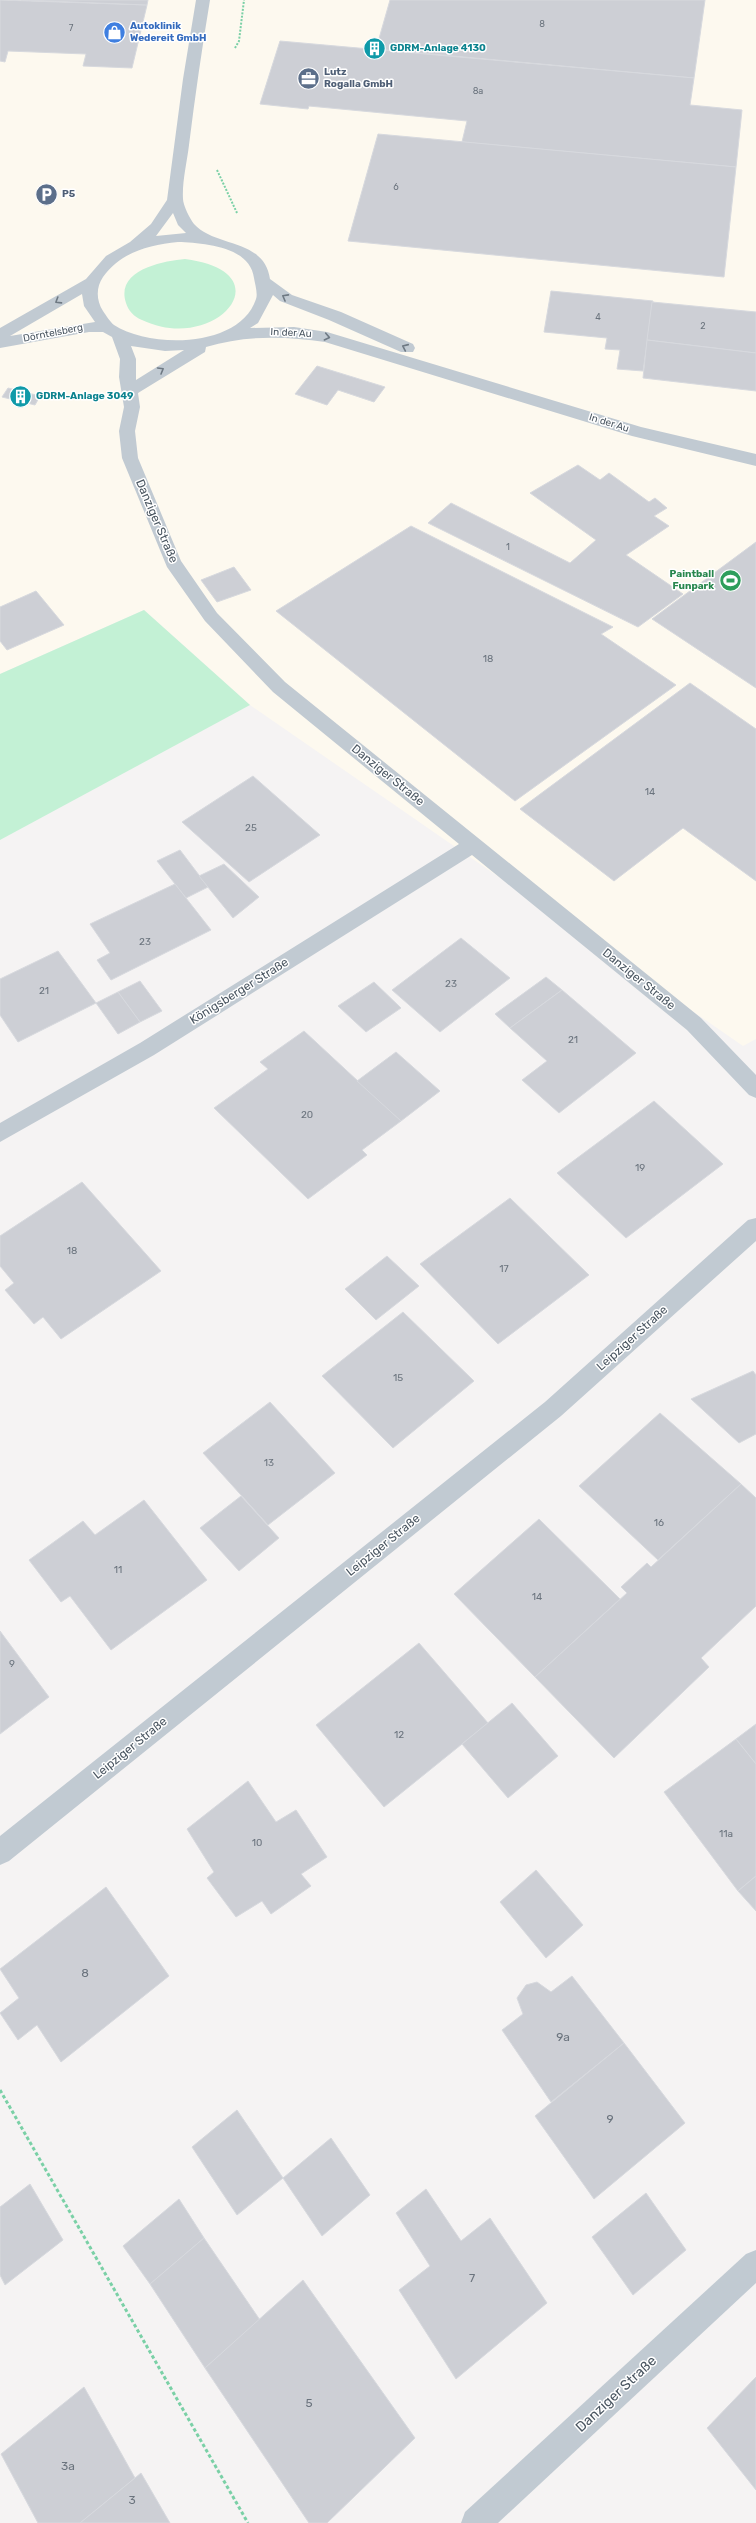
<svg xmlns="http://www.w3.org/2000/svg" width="756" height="2523" viewBox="0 0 756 2523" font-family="Rubik,sans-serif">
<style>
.commercial{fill:#fdf9ef}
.green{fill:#c3f1d5}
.building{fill:#cdcfd5;stroke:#d7d9de}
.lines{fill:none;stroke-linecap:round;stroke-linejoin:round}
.path-far1{stroke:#7ad0a6;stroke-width:2;stroke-dasharray:2 1.5;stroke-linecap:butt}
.path{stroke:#7ad0a6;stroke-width:3;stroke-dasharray:3.5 2.5;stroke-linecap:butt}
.minor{fill:#c1cad2;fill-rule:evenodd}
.oneway{stroke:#6e7983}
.labels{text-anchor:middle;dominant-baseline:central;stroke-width:3;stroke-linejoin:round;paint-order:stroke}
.far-number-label{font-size:9px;fill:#6b747e}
.far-shop-label{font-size:10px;font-weight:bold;fill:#366cbe;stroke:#fff;text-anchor:start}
.far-culture-label{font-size:10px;font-weight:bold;fill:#0d838f;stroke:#fff;text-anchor:start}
.far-service-label{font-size:10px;font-weight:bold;fill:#4e5e75;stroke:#fff;text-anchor:start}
.far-street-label{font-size:10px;fill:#4a5661;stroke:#fff}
.far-leisure-label{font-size:10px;font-weight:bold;fill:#27864d;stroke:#fff;text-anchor:end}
.number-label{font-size:10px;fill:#6b747e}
.street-label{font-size:12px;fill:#4a5661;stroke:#fff}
.near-number-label{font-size:12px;fill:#6b747e}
.near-street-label{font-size:14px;fill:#4a5661;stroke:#fff}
</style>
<rect width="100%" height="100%" fill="#f5f3f3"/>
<polygon class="commercial" points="0,0 756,0 756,1039 743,1046 250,705 144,610 0,674"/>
<g class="green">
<path d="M185,259c102,13 30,96 -43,61 -8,-3 -14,-10 -16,-17 -11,-33 37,-42 59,-44z"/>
<polygon points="144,610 250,705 0,840 0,674"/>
</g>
<g class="building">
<polygon points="0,0 147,5 132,68 83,66 86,54 8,51 5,62 0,61"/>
<polygon points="21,0 148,0 147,5"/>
<polygon points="390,0 705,0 694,78 376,49"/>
<polygon points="280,41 694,78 690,105 742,110 736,167 462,142 467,121 309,106 308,109 260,104"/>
<polygon points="378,134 736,167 724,277 348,241"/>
<polygon points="551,291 653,301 643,371 617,369 620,350 605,349 607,338 544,332"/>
<polygon points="652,302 756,312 756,353 647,340"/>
<polygon points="647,340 756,353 756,391 643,378"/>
<polygon points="317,366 385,387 374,402 338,390 327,405 295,394"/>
<polygon points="8,388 40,396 35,405 2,397"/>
<polygon points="578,465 600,480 609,473 649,502 655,498 667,508 654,516 669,526 626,555 683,594 638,627 428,523 451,503 570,563 596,540 530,493"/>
<polygon points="411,526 613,627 601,634 676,685 515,801 276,611"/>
<polygon points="756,542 756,688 652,619"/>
<polygon points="234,567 251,590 217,602 201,580"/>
<polygon points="36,591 64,625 7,650 0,641 0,607"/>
<polygon points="690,683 756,729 756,881 683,828 614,881 520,809"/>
<polygon points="253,776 320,835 249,882 182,822"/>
<polygon points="180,850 208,887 186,898 157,861"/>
<polygon points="224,864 259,897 233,918 199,876"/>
<polygon points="175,884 211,930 111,980 97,960 110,953 90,924"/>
<polygon points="461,938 510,978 440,1032 392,990"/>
<polygon points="58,951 96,1003 18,1042 0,1015 0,979"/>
<polygon points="546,977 562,990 510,1028 495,1014"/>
<polygon points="140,981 162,1011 140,1022 118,992"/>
<polygon points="374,982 401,1008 366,1032 338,1006"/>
<polygon points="562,990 636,1053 559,1113 522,1080 547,1061 510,1028"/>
<polygon points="118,992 140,1022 118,1034 96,1003"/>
<polygon points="304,1031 401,1121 362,1150 367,1155 308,1199 214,1108 268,1069 260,1062"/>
<polygon points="396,1052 440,1091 401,1121 357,1081"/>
<polygon points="654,1101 723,1164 626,1238 557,1173"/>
<polygon points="82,1182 161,1271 61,1339 43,1317 34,1324 5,1290 14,1283 0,1266 0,1236"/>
<polygon points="510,1198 589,1275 498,1344 420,1264"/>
<polygon points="387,1256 419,1286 376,1320 345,1289"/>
<polygon points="403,1312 474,1381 393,1448 322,1376"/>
<polygon points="753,1371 756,1375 756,1434 739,1443 691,1399"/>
<polygon points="270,1402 335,1473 268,1525 203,1453"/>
<polygon points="660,1413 741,1484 658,1560 579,1486"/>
<polygon points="741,1484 756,1498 756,1606 701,1658 709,1667 614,1758 535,1677 627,1593 621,1587 647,1563 651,1567"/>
<polygon points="241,1496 279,1538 239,1571 200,1528"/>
<polygon points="144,1500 207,1580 111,1650 70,1596 61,1602 29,1560 83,1521 95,1535"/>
<polygon points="539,1519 620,1599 535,1677 454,1594"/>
<polygon points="0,1631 49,1697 0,1734"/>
<polygon points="419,1643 488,1723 384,1807 316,1725"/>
<polygon points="512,1703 558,1756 508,1798 462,1744"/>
<polygon points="756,1724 756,1764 736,1739"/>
<polygon points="736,1739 756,1764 756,1876 738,1891 664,1792"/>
<polygon points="248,1781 276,1822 296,1810 327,1857 301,1874 311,1886 271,1914 262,1901 236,1917 207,1878 214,1872 187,1829"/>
<polygon points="536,1870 583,1925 546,1958 500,1902"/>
<polygon points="756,1876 756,1911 738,1891"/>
<polygon points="106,1887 169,1976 61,2062 37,2025 18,2040 0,2013 19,1998 0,1969"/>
<polygon points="572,1976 624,2043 551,2102 502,2030 523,2014 517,1998 526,1985 537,1982 551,1992"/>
<polygon points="624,2043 685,2123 594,2199 535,2116"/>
<polygon points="237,2110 283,2178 237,2215 192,2147"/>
<polygon points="331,2138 370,2195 322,2236 283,2178"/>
<polygon points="30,2184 63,2240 5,2285 0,2275 0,2207"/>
<polygon points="426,2189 461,2241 490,2218 547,2303 456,2379 399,2290 430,2266 396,2213"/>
<polygon points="646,2193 686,2250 633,2295 592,2237"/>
<polygon points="179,2199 204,2238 150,2284 123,2246"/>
<polygon points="204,2238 260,2320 205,2368 150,2284"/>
<polygon points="303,2280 415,2438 327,2523 309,2523 205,2368"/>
<polygon points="756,2377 756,2490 707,2428"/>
<polygon points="84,2387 135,2478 80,2523 38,2523 1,2454"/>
<polygon points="141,2473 170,2523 80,2523 135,2478"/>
</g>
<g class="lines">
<g class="path-far1">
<polyline points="235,48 239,41 244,0"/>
<polyline points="217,170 237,213"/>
</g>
<polyline class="path" points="0,2090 248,2523"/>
<g class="minor">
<path d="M196,0h14c-8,48 -15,96 -21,145 -2,17 -7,37 -6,54 0,6 7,20 11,25 22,24 70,14 76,55l22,16 49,17 72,32 2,4 -2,4h-12l-72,-32 -49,-19 -7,-6 -15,28 -8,5 44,-1 33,5 314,95 115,27v12l-124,-30 -307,-94c-40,-6 -80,-7 -119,5l-1,5 -67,41 2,14 -5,24 3,27 43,103 36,52 68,69 416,336 55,57v23l-7,-3 -62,-65 -215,-175 -318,200 -154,87v-19l140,-80 319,-199 -186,-152 -68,-71 -38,-54 -45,-109 -3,-27 5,-24 -5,-30 1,-18 -8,-22 -9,-5h-14l-89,16v-20l86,-49 20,-23 24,-14 21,-18 16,-24 16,-121zM173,213l5,12 8,8 -30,3zM178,242c25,1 72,4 76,36 1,6 4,16 2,21 -16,49 -105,50 -142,26 -4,-3 -8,-10 -11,-14 -7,-11 -7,-24 0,-34 18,-25 46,-32 75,-35zM82,294l2,12 11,16 -85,14zM131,346l34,5 19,-1 -48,30v-21z"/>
<polygon points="756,1218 756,1241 561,1416 9,1861 0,1865 0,1836 545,1402 748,1220"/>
<polygon points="756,2250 756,2283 498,2523 461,2523 465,2512 746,2254"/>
</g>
</g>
<defs><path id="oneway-chevron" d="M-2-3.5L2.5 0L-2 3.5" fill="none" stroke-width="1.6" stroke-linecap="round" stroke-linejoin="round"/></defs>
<g class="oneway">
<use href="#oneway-chevron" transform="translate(285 297) rotate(-151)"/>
<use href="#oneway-chevron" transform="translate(58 301) rotate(148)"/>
<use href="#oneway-chevron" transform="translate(327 337) rotate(12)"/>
<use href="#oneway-chevron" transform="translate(405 347) rotate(-156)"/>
<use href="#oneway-chevron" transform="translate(161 370) rotate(-30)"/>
</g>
<defs>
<symbol id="shop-disc" viewBox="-11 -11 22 22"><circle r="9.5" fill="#3f7fe0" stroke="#fff"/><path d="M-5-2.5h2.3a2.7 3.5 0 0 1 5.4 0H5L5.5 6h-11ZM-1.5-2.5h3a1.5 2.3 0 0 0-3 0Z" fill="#fff"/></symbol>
<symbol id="building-disc" viewBox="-11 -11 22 22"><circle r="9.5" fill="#0f9aa8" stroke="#fff"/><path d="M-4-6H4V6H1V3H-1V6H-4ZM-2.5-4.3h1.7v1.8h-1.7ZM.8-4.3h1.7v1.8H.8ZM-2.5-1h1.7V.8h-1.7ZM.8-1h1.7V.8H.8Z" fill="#fff"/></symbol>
<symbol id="office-disc" viewBox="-11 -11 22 22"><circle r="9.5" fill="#5c6f8a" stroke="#fff"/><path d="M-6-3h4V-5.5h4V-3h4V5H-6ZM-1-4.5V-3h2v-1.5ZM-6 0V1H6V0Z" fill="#fff"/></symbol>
<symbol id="parking-disc" viewBox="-11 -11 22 22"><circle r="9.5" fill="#5c6f8a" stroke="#fff"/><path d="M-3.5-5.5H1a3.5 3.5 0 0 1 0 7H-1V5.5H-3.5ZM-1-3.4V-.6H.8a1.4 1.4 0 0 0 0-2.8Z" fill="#fff"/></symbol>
<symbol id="stadium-disc" viewBox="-11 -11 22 22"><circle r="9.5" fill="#2e9e5b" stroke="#fff"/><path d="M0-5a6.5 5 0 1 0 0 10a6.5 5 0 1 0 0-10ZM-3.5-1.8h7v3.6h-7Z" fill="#fff"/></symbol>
</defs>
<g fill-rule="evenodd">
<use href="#shop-disc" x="102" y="20" width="25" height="25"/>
<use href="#building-disc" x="362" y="36" width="25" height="25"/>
<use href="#office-disc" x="296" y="66" width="25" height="25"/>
<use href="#parking-disc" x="34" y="182" width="25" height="25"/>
<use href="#building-disc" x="8" y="384" width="25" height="25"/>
<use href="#stadium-disc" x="718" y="568" width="25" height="25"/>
</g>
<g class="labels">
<g class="far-number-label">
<text x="542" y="24">8</text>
<text x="71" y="28">7</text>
<text x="478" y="91">8a</text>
<text x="396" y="187">6</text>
<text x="598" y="317">4</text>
<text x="703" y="326">2</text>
<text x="508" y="547">1</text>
</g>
<g class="far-shop-label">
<text x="130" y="26">Autoklinik<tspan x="130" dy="12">Wedereit GmbH</tspan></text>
</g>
<g class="far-culture-label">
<text x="390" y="48">GDRM-Anlage 4130</text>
<text x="36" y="396">GDRM-Anlage 3049</text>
</g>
<g class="far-service-label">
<text x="324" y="72">Lutz<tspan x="324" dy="12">Rogalla GmbH</tspan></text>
<text x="62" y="194">P5</text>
</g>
<g class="far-street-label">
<text transform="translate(53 333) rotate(-11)">Dörntelsberg</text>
<text transform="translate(291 333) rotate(3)">In der Au</text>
<text transform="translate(609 423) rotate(17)">In der Au</text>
</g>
<g class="far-leisure-label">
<text x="714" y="574">Paintball<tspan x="714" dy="12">Funpark</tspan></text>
</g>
<g class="number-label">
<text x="488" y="659">18</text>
<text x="650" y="792">14</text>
<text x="251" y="828">25</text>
<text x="145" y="942">23</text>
<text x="451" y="984">23</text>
<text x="44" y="991">21</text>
<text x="573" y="1040">21</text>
<text x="307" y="1115">20</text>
<text x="640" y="1168">19</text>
<text x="72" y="1251">18</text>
<text x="504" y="1269">17</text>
<text x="398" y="1378">15</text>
<text x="269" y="1463">13</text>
<text x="659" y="1523">16</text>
<text x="118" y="1570">11</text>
<text x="537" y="1597">14</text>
<text x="12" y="1664">9</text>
<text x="399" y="1735">12</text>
<text x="726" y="1834">11a</text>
<text x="257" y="1843">10</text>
</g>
<g class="street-label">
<text transform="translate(157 521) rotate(67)">Danziger Straße</text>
<text transform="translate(388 775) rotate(39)">Danziger Straße</text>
<text transform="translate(639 979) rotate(39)">Danziger Straße</text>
<text transform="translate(239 991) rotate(-32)">Königsberger Straße</text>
<text transform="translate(632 1338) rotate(-42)">Leipziger Straße</text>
<text transform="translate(383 1545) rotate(-39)">Leipziger Straße</text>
<text transform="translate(130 1748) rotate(-39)">Leipziger Straße</text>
</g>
<g class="near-number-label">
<text x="85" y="1973">8</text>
<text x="563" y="2037">9a</text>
<text x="610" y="2119">9</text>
<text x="472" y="2278">7</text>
<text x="309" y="2403">5</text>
<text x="68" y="2466">3a</text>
<text x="132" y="2500">3</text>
</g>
<g class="near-street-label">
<text transform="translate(616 2394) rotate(-43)">Danziger Straße</text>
</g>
</g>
</svg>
